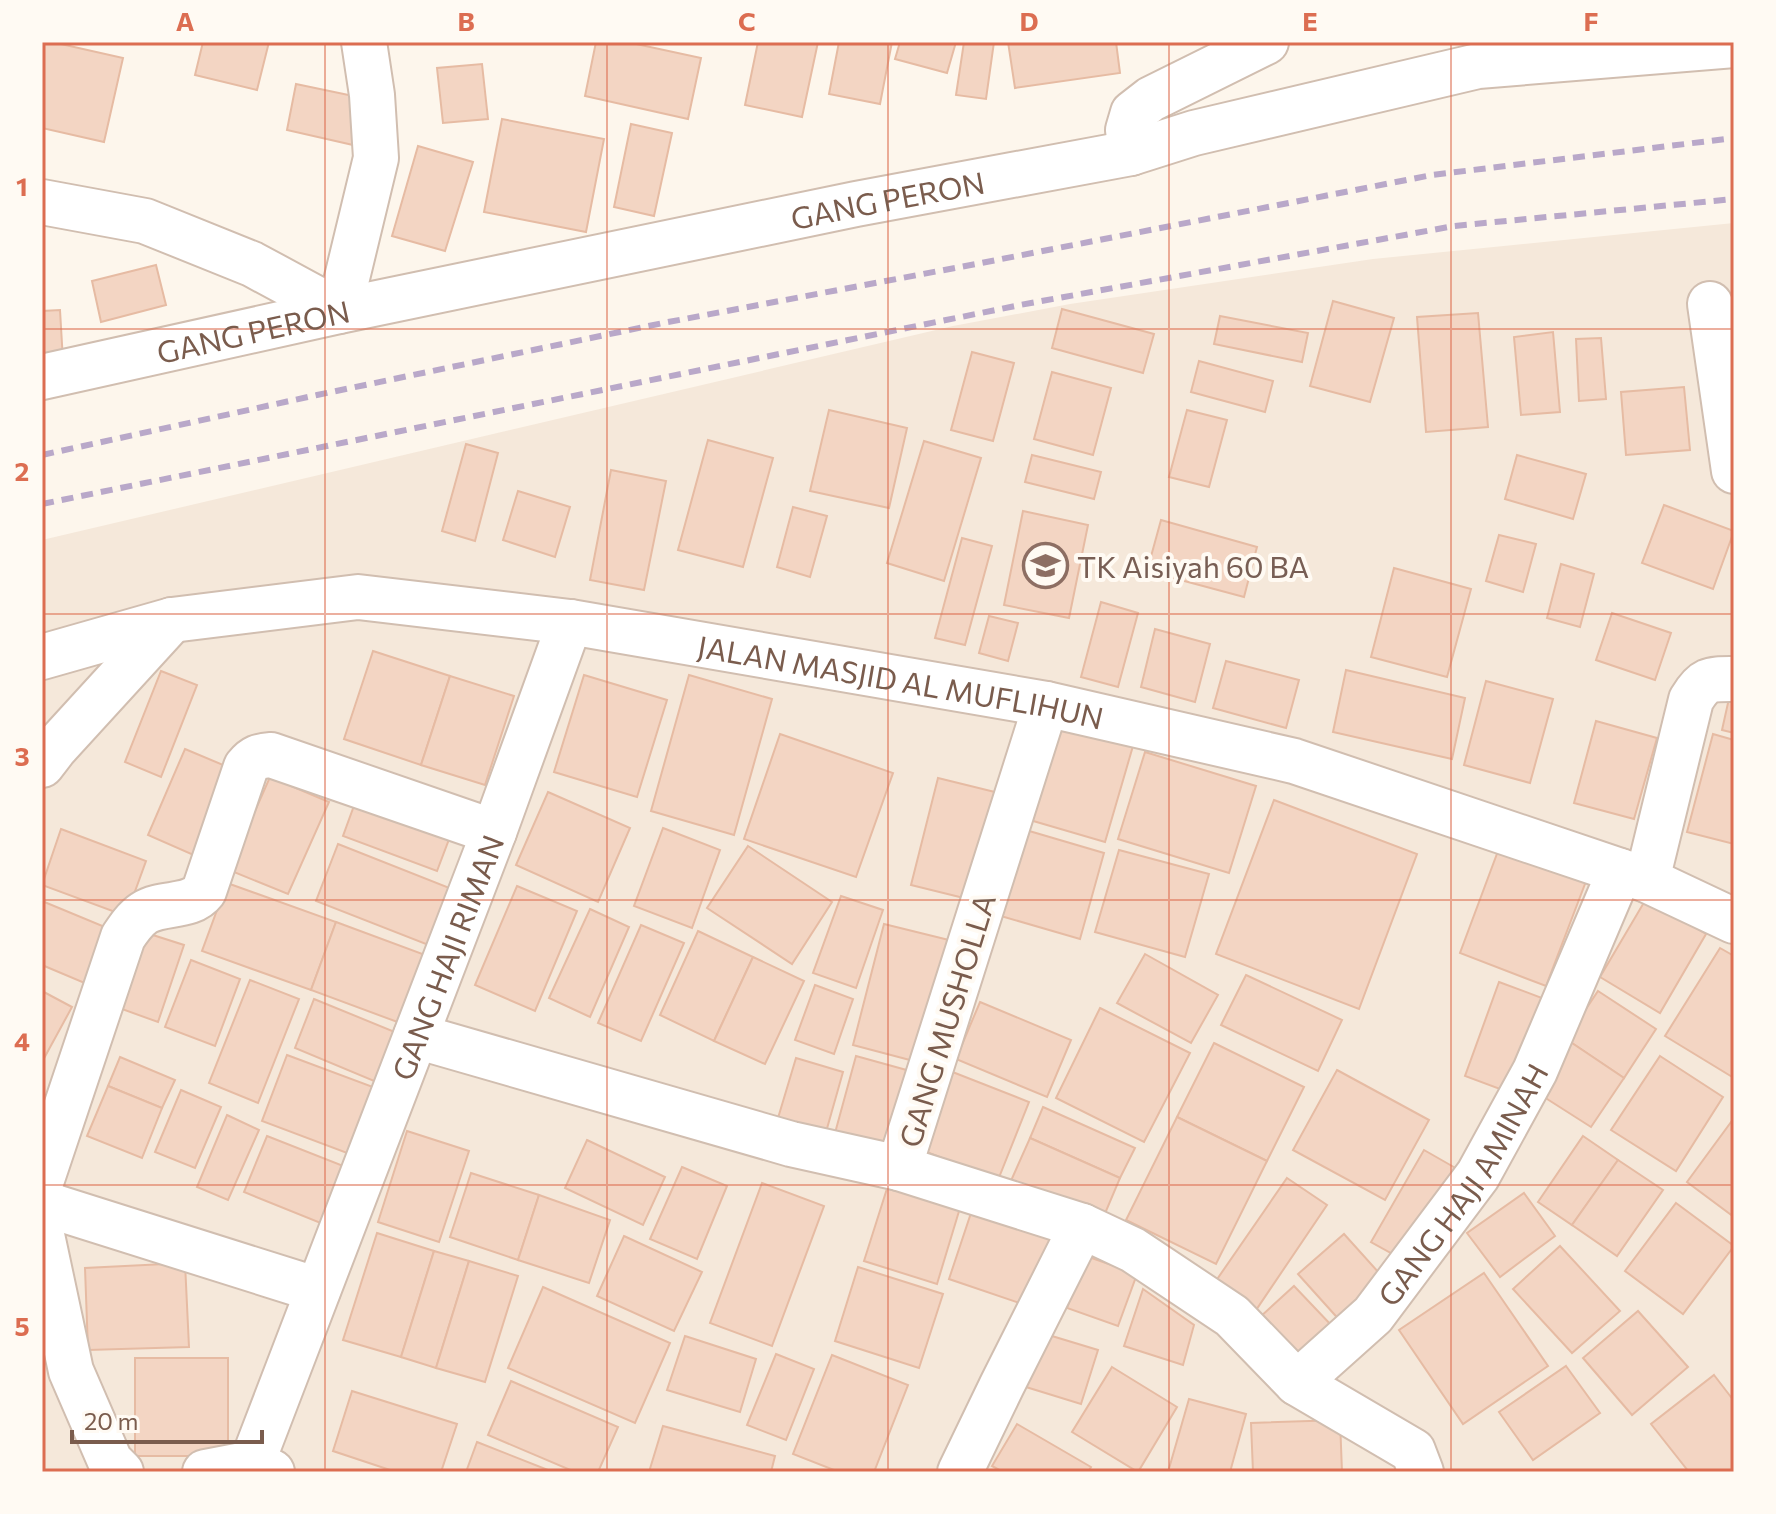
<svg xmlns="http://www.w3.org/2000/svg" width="1776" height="1514" viewBox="0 0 1776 1514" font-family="Commissioner,sans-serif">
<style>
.residential{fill:#f5e8da}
.building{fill:#f3d5c3;stroke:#e6bba3;stroke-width:2}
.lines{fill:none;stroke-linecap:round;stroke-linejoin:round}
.minor-casing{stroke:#d1beb0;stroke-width:48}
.minor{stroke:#fff;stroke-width:44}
.rail{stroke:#b9a8c9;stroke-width:6;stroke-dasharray:12 8;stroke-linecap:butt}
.grid{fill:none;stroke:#dc6d51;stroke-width:2;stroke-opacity:0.55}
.labels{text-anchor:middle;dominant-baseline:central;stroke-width:8;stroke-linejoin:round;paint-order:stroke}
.street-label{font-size:30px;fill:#7a5c4d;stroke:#fffaf3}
.education-label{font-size:30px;fill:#785e54;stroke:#fffaf3;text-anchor:start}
.neatline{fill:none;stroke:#dc6d51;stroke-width:3}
.grid-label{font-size:26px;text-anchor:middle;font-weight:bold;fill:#dc6d51}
</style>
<rect width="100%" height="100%" fill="#fdf6ec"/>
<polygon class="residential" points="1734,223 1734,1472 42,1472 42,540 953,326 1070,304 1373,259"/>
<g class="building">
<polygon points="42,42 52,42 123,58 104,142 42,128"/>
<polygon points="203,42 269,42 257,90 195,75"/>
<polygon points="596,42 627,42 701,58 688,119 585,96"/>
<polygon points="758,42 818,42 802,117 745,105"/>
<polygon points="839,42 892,42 880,104 829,94"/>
<polygon points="900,42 956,42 947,73 895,59"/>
<polygon points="964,42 994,42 986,99 956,95"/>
<polygon points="1008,42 1116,42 1120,73 1015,88"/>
<polygon points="482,64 488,119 443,123 437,68"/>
<polygon points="296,84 363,98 353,145 287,130"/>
<polygon points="502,119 604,139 586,232 484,212"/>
<polygon points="631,124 672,133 654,216 614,207"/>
<polygon points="418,146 473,162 445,251 392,236"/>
<polygon points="156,265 166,305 101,322 92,281"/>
<polygon points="1333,301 1394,318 1370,402 1310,386"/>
<polygon points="1062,309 1154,334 1143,373 1052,348"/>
<polygon points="60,310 63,361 42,362 42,311"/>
<polygon points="1478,313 1488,427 1426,432 1417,317"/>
<polygon points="1220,316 1308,333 1302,362 1214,344"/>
<polygon points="1553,332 1560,412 1521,415 1514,337"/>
<polygon points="1601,338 1606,399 1579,401 1576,339"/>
<polygon points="972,352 1014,363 993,441 951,430"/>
<polygon points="1199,361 1273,381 1265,412 1191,392"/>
<polygon points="1052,372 1111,388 1093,455 1034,439"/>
<polygon points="1684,387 1690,450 1626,455 1621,392"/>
<polygon points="829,410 907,428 889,508 810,491"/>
<polygon points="1187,410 1227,420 1209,487 1169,477"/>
<polygon points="708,440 773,458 743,567 678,550"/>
<polygon points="924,441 981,458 944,581 887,563"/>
<polygon points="466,444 498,453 475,541 442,531"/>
<polygon points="1032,455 1101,472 1094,499 1025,482"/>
<polygon points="1517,455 1586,474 1573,519 1505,499"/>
<polygon points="611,470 666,481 644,590 590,580"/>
<polygon points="518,491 570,507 555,557 503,540"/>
<polygon points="1664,505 1734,531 1713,589 1642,563"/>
<polygon points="793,507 827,516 810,577 777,567"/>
<polygon points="1023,511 1088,525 1069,618 1004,605"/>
<polygon points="1161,520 1257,547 1244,597 1147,571"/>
<polygon points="1499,535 1536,544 1523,592 1486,581"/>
<polygon points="962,538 992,546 965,645 935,638"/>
<polygon points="1561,564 1594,574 1580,627 1547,618"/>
<polygon points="1394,568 1471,589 1447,677 1371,657"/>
<polygon points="1101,602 1138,613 1118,687 1081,677"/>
<polygon points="1612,613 1671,633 1655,680 1596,660"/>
<polygon points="989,616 1018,623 1008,661 979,653"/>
<polygon points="1155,629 1210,644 1195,702 1141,687"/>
<polygon points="373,651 450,676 421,765 344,739"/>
<polygon points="1226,661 1299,680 1286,728 1213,708"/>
<polygon points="1346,670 1465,698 1452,759 1333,732"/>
<polygon points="161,671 197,685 161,777 125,762"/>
<polygon points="584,675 667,700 637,797 554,772"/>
<polygon points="689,675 772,699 734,835 651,811"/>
<polygon points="450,676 514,696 485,785 421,765"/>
<polygon points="1486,681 1553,699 1530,783 1464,765"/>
<polygon points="1730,694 1734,695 1734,733 1722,730"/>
<polygon points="1596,721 1657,738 1634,819 1574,803"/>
<polygon points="1051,722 1133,746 1105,842 1023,818"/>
<polygon points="780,734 893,773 856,877 744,839"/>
<polygon points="1713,734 1734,740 1734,844 1687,832"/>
<polygon points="185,749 235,770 198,857 148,835"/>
<polygon points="1145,752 1256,786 1229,873 1118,839"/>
<polygon points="270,777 329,802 288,894 229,870"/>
<polygon points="938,778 1007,795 980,902 911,885"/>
<polygon points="359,792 454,826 437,871 343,836"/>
<polygon points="548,792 630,828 598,902 516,865"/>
<polygon points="1274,800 1417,854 1359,1009 1216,954"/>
<polygon points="663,828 720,850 692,928 634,906"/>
<polygon points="1019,828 1104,853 1080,939 994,914"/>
<polygon points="61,829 146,861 126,916 42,885"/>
<polygon points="1501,843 1588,876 1546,986 1460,953"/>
<polygon points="338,844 452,889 431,946 316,901"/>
<polygon points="748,846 832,902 792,964 707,908"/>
<polygon points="1119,850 1209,874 1185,957 1095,932"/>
<polygon points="227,883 336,922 311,990 202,951"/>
<polygon points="517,886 577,911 535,1011 475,985"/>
<polygon points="841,896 883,910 856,988 813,973"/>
<polygon points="1646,899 1706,934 1660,1013 1600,977"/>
<polygon points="42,901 117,932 94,987 42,965"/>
<polygon points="590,909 629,927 590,1017 549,998"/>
<polygon points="336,922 436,959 411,1027 311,990"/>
<polygon points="884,924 957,942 925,1064 853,1045"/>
<polygon points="641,925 684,943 641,1041 598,1023"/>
<polygon points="134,929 184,945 158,1022 108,1004"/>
<polygon points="698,931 753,957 714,1041 660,1015"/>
<polygon points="1720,948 1734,956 1734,1078 1665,1036"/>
<polygon points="1145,954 1218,995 1191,1043 1117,1003"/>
<polygon points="753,957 804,981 765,1064 714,1041"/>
<polygon points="191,960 240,979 215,1046 165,1027"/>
<polygon points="1246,975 1342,1020 1318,1071 1221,1025"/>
<polygon points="250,980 299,999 258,1103 209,1083"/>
<polygon points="1499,982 1542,998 1508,1092 1465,1076"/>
<polygon points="815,985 853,999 834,1054 795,1040"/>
<polygon points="42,991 72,1007 42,1062"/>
<polygon points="1598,991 1656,1029 1624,1078 1566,1039"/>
<polygon points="314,999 407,1037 386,1086 295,1048"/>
<polygon points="980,1002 1071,1040 1047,1097 956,1059"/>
<polygon points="1100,1008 1190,1053 1144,1142 1056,1098"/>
<polygon points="1566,1039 1624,1078 1591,1127 1533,1090"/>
<polygon points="1214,1043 1304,1087 1267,1161 1177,1117"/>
<polygon points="287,1055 389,1093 363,1159 262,1121"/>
<polygon points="856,1056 921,1074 901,1150 835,1133"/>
<polygon points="1660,1056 1723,1097 1676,1171 1611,1130"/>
<polygon points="120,1057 175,1080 162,1108 108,1086"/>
<polygon points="796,1058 843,1072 826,1132 778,1118"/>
<polygon points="1337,1070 1429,1120 1385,1200 1293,1150"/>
<polygon points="950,1071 1029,1102 998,1180 919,1149"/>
<polygon points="108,1086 162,1108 142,1158 87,1136"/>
<polygon points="181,1090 221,1107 195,1168 155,1152"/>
<polygon points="1043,1107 1135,1148 1120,1178 1030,1138"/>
<polygon points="227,1115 259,1130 228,1200 197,1187"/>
<polygon points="1177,1117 1267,1161 1216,1264 1126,1220"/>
<polygon points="1734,1118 1734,1217 1687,1182"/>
<polygon points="407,1131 469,1151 439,1242 378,1222"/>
<polygon points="267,1136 351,1169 328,1226 244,1192"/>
<polygon points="1583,1136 1618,1160 1572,1225 1538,1202"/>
<polygon points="1030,1138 1120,1178 1101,1223 1010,1183"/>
<polygon points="587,1140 665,1177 643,1225 565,1188"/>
<polygon points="1424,1150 1459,1170 1407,1262 1371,1242"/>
<polygon points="1618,1160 1663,1190 1617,1256 1572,1225"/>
<polygon points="682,1167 727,1186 697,1259 650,1239"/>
<polygon points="471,1173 539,1195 518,1260 450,1237"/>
<polygon points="891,1176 963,1198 937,1284 864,1261"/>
<polygon points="1287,1178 1327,1205 1252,1316 1211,1288"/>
<polygon points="762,1183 824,1206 772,1346 710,1323"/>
<polygon points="1524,1193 1555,1236 1500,1277 1467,1233"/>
<polygon points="539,1195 610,1220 589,1283 518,1260"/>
<polygon points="1676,1203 1734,1246 1683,1314 1625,1271"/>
<polygon points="973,1207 1058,1236 1034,1308 949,1279"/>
<polygon points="377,1233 434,1251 401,1357 343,1340"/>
<polygon points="1344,1234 1389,1284 1343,1324 1298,1274"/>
<polygon points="624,1236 702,1272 674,1331 597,1296"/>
<polygon points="1560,1246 1620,1311 1572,1353 1513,1289"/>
<polygon points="434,1251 469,1261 436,1368 401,1357"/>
<polygon points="1086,1256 1137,1274 1118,1326 1067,1308"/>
<polygon points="469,1261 518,1276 485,1382 436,1368"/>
<polygon points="185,1263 189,1347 88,1350 85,1268"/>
<polygon points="858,1267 943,1294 919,1368 835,1341"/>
<polygon points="1484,1273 1548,1366 1463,1424 1399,1330"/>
<polygon points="1294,1286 1333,1327 1287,1369 1248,1328"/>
<polygon points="543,1287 670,1343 635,1423 508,1368"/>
<polygon points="1143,1289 1194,1325 1183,1365 1124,1346"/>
<polygon points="1638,1311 1688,1367 1632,1415 1583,1358"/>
<polygon points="1042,1333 1098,1350 1081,1404 1026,1387"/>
<polygon points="685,1336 756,1359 740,1412 667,1390"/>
<polygon points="776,1354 814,1369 786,1440 747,1425"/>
<polygon points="832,1355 908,1385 874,1472 839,1472 793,1454"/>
<rect x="135" y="1358" width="93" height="98"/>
<polygon points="1566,1366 1600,1413 1533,1460 1499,1412"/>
<polygon points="1112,1367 1177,1407 1138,1472 1072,1432"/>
<polygon points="1714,1375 1734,1401 1734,1472 1689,1472 1651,1424"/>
<polygon points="511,1381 618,1427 598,1472 575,1472 488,1435"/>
<polygon points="352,1391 457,1424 441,1472 396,1472 333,1451"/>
<polygon points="1189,1399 1246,1414 1230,1472 1168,1472"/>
<polygon points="1340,1420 1342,1472 1253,1472 1251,1423"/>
<polygon points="1017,1424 1091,1467 1088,1472 1003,1472 992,1466"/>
<polygon points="663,1426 775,1456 771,1472 649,1472"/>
<polygon points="477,1442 553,1472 466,1472"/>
</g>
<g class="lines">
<defs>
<g id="minor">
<polyline points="1131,153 1128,130 1133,113 1151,99 1266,42"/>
<polyline points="42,202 145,221 252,264 339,311 376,158 372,95 364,42"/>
<polyline points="1710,304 1734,471"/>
<path id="s1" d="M42,377l297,-66 517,-107 275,-51 63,-20 284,-67 256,-21"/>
<path id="s2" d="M42,657l130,-37 186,-23 212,25 476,82 248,57 353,119 87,41"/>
<path id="s3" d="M1046,704l-147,464 183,58 51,24 99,66 65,67 76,-68 105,-140 57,-104 85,-200"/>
<polyline points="42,765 55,748 172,620"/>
<path d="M1647,880l44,-180c13,-22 19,-21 43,-21"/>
<polyline points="416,1036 791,1144 899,1168"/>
<path d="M42,1179l81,-242c6,-9 12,-18 21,-24 19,-12 46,-4 60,-22l42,-124c8,-10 13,-11 25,-12l223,77"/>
<polyline points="42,1203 318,1290"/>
<polyline points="42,1235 71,1371 110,1461 121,1472"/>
<polyline points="1297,1383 1413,1451 1421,1472"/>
<polyline points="205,1472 252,1463"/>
<path id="s4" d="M272,1472l-20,-9 242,-631 76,-210"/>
<polyline points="960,1472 1002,1385 1082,1226"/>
</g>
</defs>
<use href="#minor" class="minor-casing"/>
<use href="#minor" class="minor"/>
<g class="rail">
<polyline points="42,455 317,395 663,323 976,264 1432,175 1734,138"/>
<polyline points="42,504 1020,305 1454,226 1734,199"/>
</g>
</g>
<path class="grid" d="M325,42v1430M607,42v1430M888,42v1430M1169,42v1430M1451,42v1430M42,329h1692M42,614h1692M42,900h1692M42,1185h1692"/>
<defs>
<symbol id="school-ring" viewBox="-11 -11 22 22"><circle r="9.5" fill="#fffaf3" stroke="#8d6e63" stroke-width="1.5"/><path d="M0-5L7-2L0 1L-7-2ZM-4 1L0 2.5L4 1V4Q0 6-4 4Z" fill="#8d6e63"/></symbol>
</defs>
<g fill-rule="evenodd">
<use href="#school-ring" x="1020" y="540" width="51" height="51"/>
</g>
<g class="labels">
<g class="street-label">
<text stroke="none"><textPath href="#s1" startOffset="864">GANG PERON</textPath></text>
<text stroke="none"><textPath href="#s1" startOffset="216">GANG PERON</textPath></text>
<text stroke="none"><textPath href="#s2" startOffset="872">JALAN MASJID AL MUFLIHUN</textPath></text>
<text stroke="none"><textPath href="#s4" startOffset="564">GANG HAJI RIMAN</textPath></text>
<text transform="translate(946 1020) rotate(-73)">GANG MUSHOLLA</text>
<text stroke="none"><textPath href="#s3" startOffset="1208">GANG HAJI AMINAH</textPath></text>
</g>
<g class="education-label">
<text x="1077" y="565">TK Aisiyah 60 BA</text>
</g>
</g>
<rect width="1776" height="1514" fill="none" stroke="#fffaf3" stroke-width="88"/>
<path d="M72 1430v12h190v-12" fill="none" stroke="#7a5c4d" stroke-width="4"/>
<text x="84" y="1430" font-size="24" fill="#7a5c4d" stroke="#fffaf3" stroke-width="6" paint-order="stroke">20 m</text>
<rect x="44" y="44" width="1688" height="1426" class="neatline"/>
<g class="grid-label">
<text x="185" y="31">A</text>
<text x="466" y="31">B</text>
<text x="747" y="31">C</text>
<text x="1029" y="31">D</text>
<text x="1310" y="31">E</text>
<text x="1591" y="31">F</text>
<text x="22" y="196">1</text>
<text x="22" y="481">2</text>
<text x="22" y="766">3</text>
<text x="22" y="1051">4</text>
<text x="22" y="1336">5</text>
</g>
</svg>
